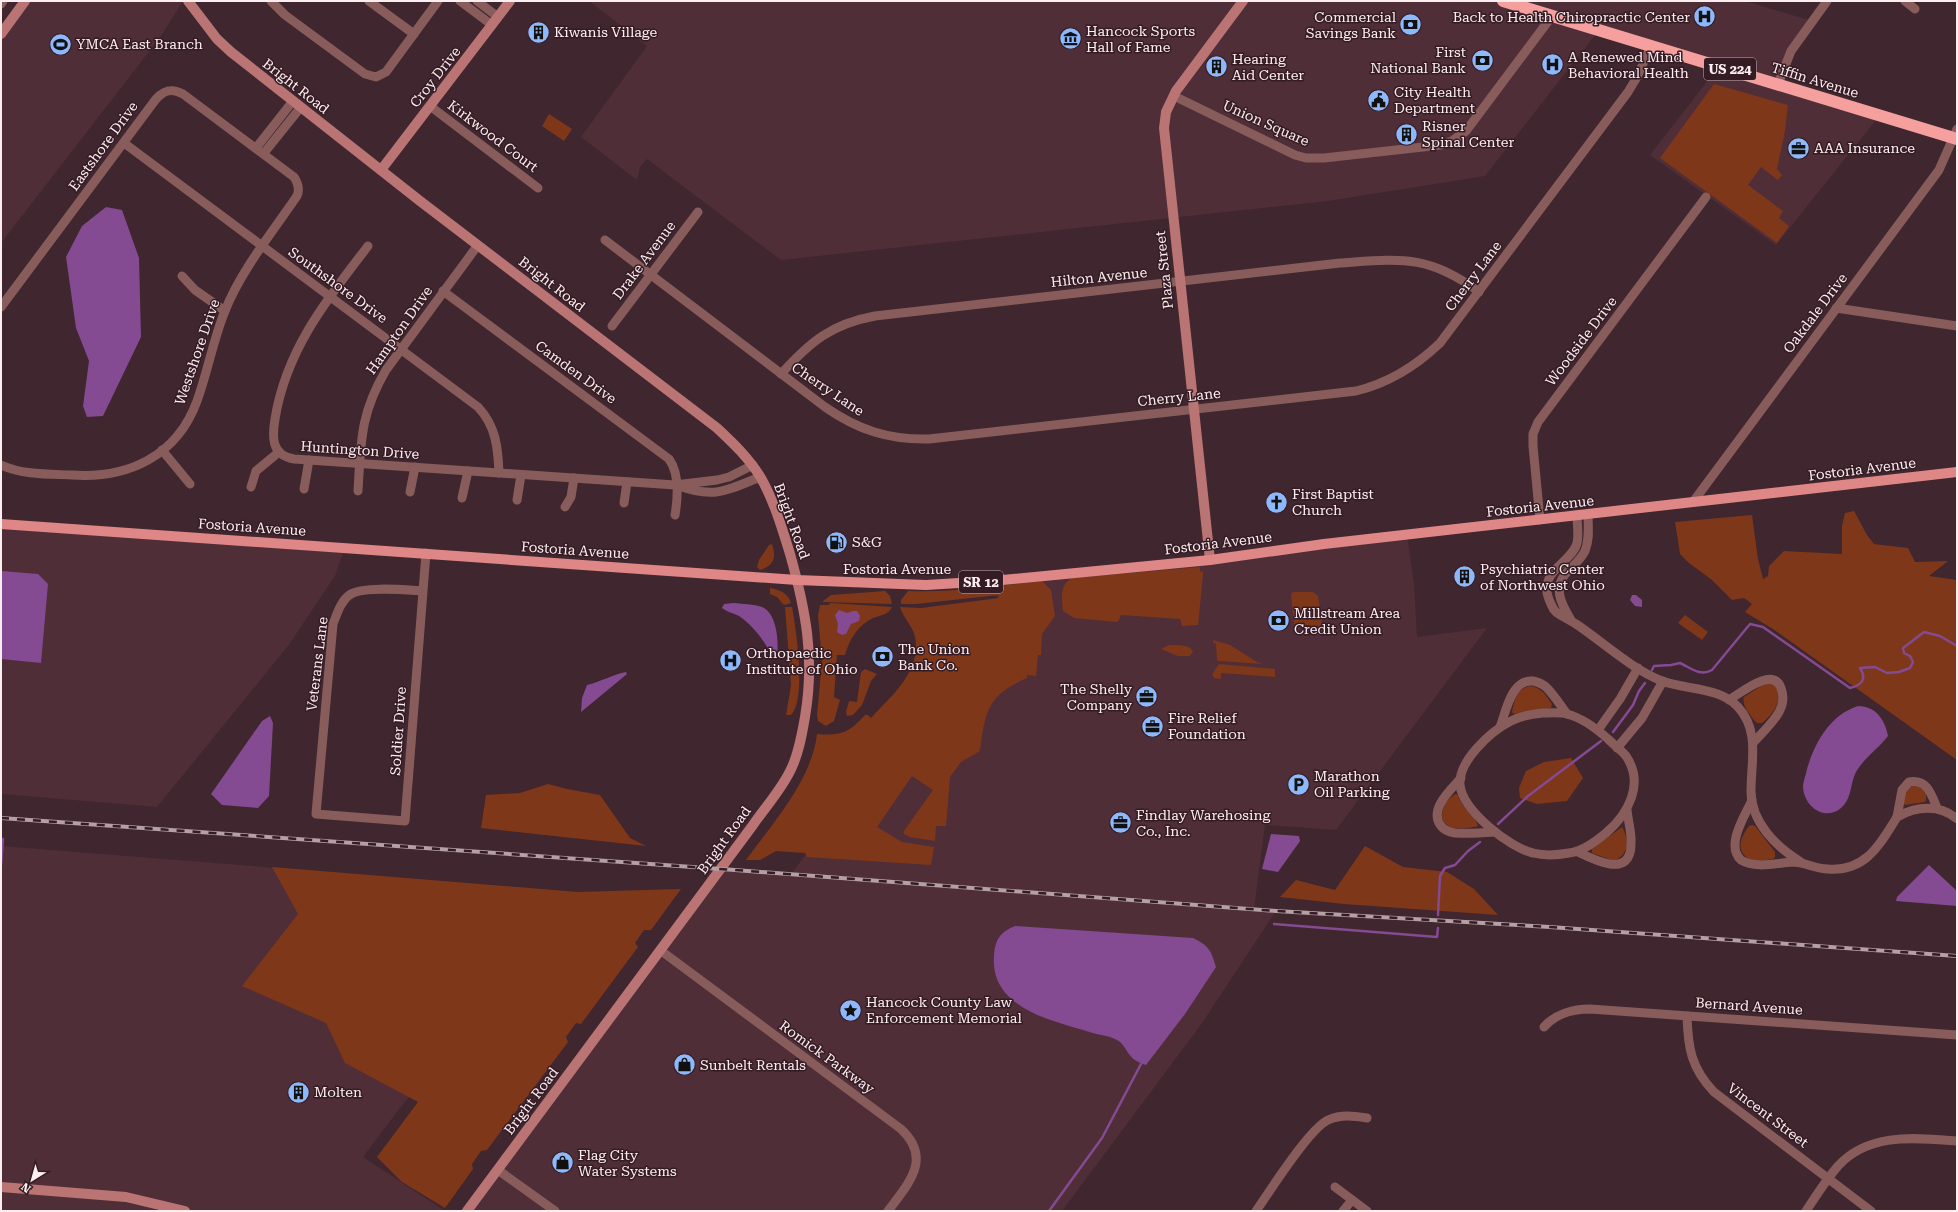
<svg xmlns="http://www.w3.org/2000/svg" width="1958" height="1212" viewBox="0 0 1958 1212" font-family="'Roboto Serif',serif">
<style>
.built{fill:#4f2e38}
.green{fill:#7f371a}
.water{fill:#844a92}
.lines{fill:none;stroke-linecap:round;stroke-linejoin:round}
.stream{stroke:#844a92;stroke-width:2.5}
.street{stroke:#885c5b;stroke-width:9}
.secondary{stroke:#b97473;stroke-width:10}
.primary{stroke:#df8786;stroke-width:10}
.highway{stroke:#f59f9e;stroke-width:12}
.rail-casing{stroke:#b4a0a5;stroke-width:4}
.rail{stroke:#351c24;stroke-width:2.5;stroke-dasharray:8;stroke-linecap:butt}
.labels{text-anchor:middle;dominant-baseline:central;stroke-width:3;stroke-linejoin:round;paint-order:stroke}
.shield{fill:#351c24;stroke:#c1afb4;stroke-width:1}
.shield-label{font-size:13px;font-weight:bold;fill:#fdeef1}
.poi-label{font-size:14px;fill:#fdeef1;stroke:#351c24;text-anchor:start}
.street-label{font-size:14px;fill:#fdeef1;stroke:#351c24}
</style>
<rect width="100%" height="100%" fill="#40262e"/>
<g class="built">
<polygon points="25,1 183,1 161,36 1,243 1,34"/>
<polygon points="589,1 1745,1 1812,21 1791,51 1778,84 1880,115 1776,245 1650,155 1708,80 1711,64 1599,30 1485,176 1328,201 781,260 647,159 640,167 637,180 581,137 647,46"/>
<polygon points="1,528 343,553 335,576 288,646 157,807 1,794"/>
<polygon points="1407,535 1414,584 1417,637 1487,628 1336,830 1265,825 1254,909 1276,911 1200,1026 1062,1211 467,1211 720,869 791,874 998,600 992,581"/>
<polygon points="1,846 577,892 400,1108 363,1157 445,1211 1,1211"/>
</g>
<g class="green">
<polygon points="1714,84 1788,105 1785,131 1777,169 1782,175 1778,180 1761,167 1748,185 1783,211 1779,218 1789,226 1777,243 1660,158"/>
<polygon points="549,114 572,129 564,141 542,126"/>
<polygon points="1854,511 1867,535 1874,544 1908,548 1915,562 1948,561 1929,576 1957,580 1957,760 1773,629 1745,612 1752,604 1744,598 1732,600 1712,580 1689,563 1680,554 1675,522 1752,515 1758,559 1763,579 1768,576 1769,566 1784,551 1842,554 1842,526 1845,513"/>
<path d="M772,544c4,13 3,21 -12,26l-3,-3 2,-7 10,-15z"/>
<path d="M1200,567v5l3,-1v4l-5,50 -16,1 -2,-7 -59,-4 -2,5 -2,2 -43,-4 -11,-7c-1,-13 -4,-26 9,-33z"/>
<path d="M1042,581l9,9 4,26 -13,18 -1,21h-3l-2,21 -9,-1v3c-40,17 -42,34 -47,73l-19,11 -11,15 -4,49h-10l-1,15 -25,-4 -6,-3v-3l29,-41 -21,-14 -35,51 25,15 32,5 -3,18 -124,-8 -2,-4 -29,-2 -16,9h-14c26,-36 66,-80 71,-126 23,2 32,-1 48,-19h3l3,3c20,-22 51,-47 44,-81 -2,-11 -12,-19 -15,-30l21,1 78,-10v-3l-83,9h-15v-4l7,-9c45,2 90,-5 134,-10z"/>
<path d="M770,588c10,2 18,5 21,15l-7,2 -7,-8 -7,-3z"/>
<polygon points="885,591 890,596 892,604 822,602 831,595"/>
<polygon points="1293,592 1313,592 1318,596 1322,623 1320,626 1294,624 1291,594"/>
<path d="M831,603l61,4c-4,8 -11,8 -19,11 -15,7 -24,22 -28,37h-8l-3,42 6,3 -6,21 -8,5 -8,-5 -1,-6 5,-54 -4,-45 2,-11h8z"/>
<path d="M785,607h7c4,21 15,93 -1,108h-5l5,-30z"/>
<polygon points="1685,615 1708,632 1702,640 1678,623"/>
<polygon points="1213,640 1230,645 1257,662 1263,664 1219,661 1217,660 1216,643 1214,644"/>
<path d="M1169,645c8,0 19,-1 24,6l-3,5h-12l-17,-7z"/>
<polygon points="1219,664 1275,669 1275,677 1221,673 1221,679 1214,678 1212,673 1213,673"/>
<polygon points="865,669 877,674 871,681 862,705 853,715 847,716 846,712 849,701 857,702 861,672"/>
<path d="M1766,683l10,2c7,16 -2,28 -14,38h-5c-6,-6 -16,-18 -13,-26z"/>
<path d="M1530,686c12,2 15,8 22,18l-1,4 -37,6 -2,-2c3,-13 4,-23 18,-26z"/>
<polygon points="1571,758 1583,778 1567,801 1537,804 1520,798 1519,788 1526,771 1544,762"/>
<polygon points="548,784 567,789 600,795 630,838 646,846 481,828 486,795 520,793"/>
<polygon points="1917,785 1926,791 1926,800 1925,802 1905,805 1904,804 1904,792 1909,787"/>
<path d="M1456,794l2,1c4,14 19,23 20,31 -6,2 -19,3 -25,2 -19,-6 -10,-28 3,-34z"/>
<path d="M1752,825l3,1 20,26v5l-2,2 -20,3c-17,-10 -15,-21 -4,-36z"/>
<path d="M1622,827c8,14 7,27 -8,34l-22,-8v-4z"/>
<polygon points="1365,846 1403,867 1447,872 1474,889 1498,915 1344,904 1280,897 1296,880 1335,890"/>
<polygon points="272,867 577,892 681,889 651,930 644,930 635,943 638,947 581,1024 576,1023 566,1037 568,1042 487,1150 481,1151 472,1164 473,1169 445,1208 402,1182 377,1157 418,1102 345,1063 326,1023 242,986 298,914"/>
</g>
<g class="water">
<polygon points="106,207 122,210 139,258 141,337 103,416 87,417 83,406 89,361 76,328 66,257 82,226"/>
<polygon points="1,571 38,574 48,584 41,663 1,659"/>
<polygon points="1632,595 1636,595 1642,600 1642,607 1635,606 1630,600"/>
<path d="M734,603c9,1 19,1 28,4 15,6 17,35 15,48l-4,3c-7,-15 -20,-33 -34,-42 -6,-3 -12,-4 -17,-8l2,-4z"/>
<polygon points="839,610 847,613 853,611 857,611 860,616 859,621 851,624 846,634 842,635 837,632 838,624 835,615"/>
<path d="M626,672l1,2 -46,38 1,-14 5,-13c13,-3 27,-11 39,-13z"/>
<path d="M1858,706c18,0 27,14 30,30 -9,12 -24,22 -32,36 -6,12 -4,27 -15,36 -17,14 -37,-2 -38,-21 0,-6 3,-12 4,-18 8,-27 23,-54 51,-63z"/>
<polygon points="270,716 273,723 269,796 258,808 222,805 211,794 262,721"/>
<polygon points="1271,834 1299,836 1300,841 1278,872 1262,869"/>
<polygon points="1929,865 1957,891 1957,906 1896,901 1897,897"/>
<path d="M1015,926l178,12c16,8 18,12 23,29l-31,47 -39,51c-21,-6 -17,-18 -29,-25 -7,-4 -17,-5 -24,-7 -39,-12 -103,-24 -99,-77 1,-16 6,-24 21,-30z"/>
</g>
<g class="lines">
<g class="stream">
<path d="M1652,670l2,-4 17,-1 9,-2c11,5 20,14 32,7l38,-46 13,3 87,61c12,-3 17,-9 10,-20l15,-1 12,6 12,-1 11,-4 3,-6 -3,-6 -6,-3 -1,-5 21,-16 16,4 17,10"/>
<polyline points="1613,732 1633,705 1639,691 1645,683"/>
<polyline points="1498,824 1528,796 1601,741"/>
<polyline points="1,865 3,839"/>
<polyline points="1438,915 1440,876 1445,868 1455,865 1468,851 1480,842"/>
<polyline points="1274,924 1437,937 1438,928"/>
<polyline points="1049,1211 1102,1138 1141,1064"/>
</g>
<g class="street">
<polyline points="271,1 285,15 365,74 376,77 386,72 438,1"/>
<polyline points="369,1 414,34"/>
<polyline points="460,1 492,25"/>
<polyline points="477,1 498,17"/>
<polyline points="1905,1 1915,9"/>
<polyline points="1,4 3,1"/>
<polyline points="1778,84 1791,51 1827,1"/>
<polyline points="1174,96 1295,155 1306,158 1324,158 1441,145 1452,141 1466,131 1552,16"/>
<polyline points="430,106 538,188"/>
<path d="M124,143l354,264c18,19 20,41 21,66"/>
<polyline points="256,148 293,101"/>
<polyline points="264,153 301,107"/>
<path d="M605,240l220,167c33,23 64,33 104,32l427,-48c33,-8 59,-24 84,-48l188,-251 9,-15 14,-31"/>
<path d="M368,246c-41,53 -82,104 -93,173 -3,18 -4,36 19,40l381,26 42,-5 12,-3 24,-12"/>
<polyline points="182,276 195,290 225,311"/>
<path d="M443,291l226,168c11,15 9,38 6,56"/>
<path d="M1,307l155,-208c8,-9 16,-11 27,-5l111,83c4,6 6,12 3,19 -24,35 -57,76 -72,115 -12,29 -17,60 -28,90 -20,55 -69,78 -125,74 -23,-1 -49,0 -71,-10"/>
<polyline points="1836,308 1957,326"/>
<polyline points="612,326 698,212"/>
<path d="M781,374c29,-32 50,-50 94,-58l465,-53c60,-4 88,-9 139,29"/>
<polyline points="162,450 190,484"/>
<path d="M677,485c36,14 49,6 83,-8"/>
<polyline points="251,487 256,471 279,452"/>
<polyline points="304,489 309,460"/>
<path d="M358,491c3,-49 2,-77 28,-121l92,-125"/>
<polyline points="410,492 415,467"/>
<polyline points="462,498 468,471"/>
<polyline points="517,500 521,475"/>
<polyline points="1693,502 1939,170 1957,129"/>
<polyline points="624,503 627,482"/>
<polyline points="565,507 571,497 574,478"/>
<path d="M1577,515c0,9 2,20 0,28 -4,20 -43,28 -26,61 1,3 3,6 5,8 7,5 16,9 23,14 26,18 53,43 83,55 24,9 58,6 76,26 22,24 13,54 13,84 0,31 25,56 50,71"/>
<polyline points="1540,520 1533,446 1533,434 1538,422 1706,197"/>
<path d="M423,591c-17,-1 -58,-5 -72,3 -10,6 -14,20 -18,30l-17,190 89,7 21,-268"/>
<path d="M1571,620c-11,-18 -19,-34 -2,-50 6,-6 12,-11 16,-19 5,-12 3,-24 3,-37"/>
<path d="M1729,700c13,-8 44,-34 52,-12 3,8 2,17 -2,24 -6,11 -17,21 -26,31"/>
<path d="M1543,713c7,0 16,-1 24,1 15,4 30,15 41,25 6,6 13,11 18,17 19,28 2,58 -20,77 -11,9 -23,18 -37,20 -11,2 -24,3 -36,0 -23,-5 -70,-42 -73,-68 -2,-24 31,-54 51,-64 10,-5 20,-7 32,-8z"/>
<path d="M1500,727c6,-15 11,-48 33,-46 5,1 10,3 14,7 7,7 14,18 20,26"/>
<polyline points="1598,730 1620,699 1638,668"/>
<polyline points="1617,748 1642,718 1663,681"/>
<path d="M1461,778c-10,12 -33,31 -20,48 3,4 8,6 14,7 13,1 27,0 40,-1"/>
<path d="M1752,800c-7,16 -27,45 -11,60 14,9 36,3 51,2 13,0 23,7 36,7 38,3 52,-25 69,-52 19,-11 43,-13 60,2"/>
<path d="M1897,817l5,-27 7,-8c18,-3 22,11 28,26"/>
<path d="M1578,852c16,8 53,27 53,-8 1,-11 -3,-23 -4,-34"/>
<path d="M660,950l241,179c32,30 7,55 -13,82"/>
<path d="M1687,1016c1,32 4,52 27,76l157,119"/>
<path d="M1544,1027c11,-13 29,-18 46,-18l367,26"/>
<polyline points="498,1170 555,1211"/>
<polyline points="1335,1187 1367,1211"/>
<path d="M1256,1211c14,-20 53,-82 72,-91 13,-6 26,-4 39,-2"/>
<polyline points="1343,1211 1352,1200"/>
<path d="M1806,1211c10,-15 20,-31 32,-45 31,-34 78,-28 119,-25"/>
</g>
<g class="secondary">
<path d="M188,1l29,38 14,13 189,149 297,227c16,15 32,30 44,50 13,23 21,50 29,76 16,57 25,104 15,163 -3,17 -6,35 -13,50 -9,21 -26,39 -39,58l-286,386"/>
<polyline points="1,34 25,1"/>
<polyline points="381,170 510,1"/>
<polyline points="1210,560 1164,128 1166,112 1176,91 1243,1"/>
<polyline points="1,1187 126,1197 185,1211"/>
</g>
<polyline class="primary" points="1,524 797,580 926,585 992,581 1210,560 1324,544 1957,472"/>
<polyline class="highway" points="1503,1 1957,139"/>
<defs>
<polyline id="rail" points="1,818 735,870 1276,911 1550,927 1957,956"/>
</defs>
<use href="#rail" class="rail-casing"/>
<use href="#rail" class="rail"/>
</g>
<defs>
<symbol id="hospital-disc" viewBox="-11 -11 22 22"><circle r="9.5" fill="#8db9fc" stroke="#351c24"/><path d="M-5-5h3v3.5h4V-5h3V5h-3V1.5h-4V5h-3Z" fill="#111"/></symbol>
<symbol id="bank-disc" viewBox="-11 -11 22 22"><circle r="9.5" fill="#8db9fc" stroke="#351c24"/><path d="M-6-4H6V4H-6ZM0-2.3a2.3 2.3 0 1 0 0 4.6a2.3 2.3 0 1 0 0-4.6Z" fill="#111"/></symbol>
<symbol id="building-disc" viewBox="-11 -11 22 22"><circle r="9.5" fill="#8db9fc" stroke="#351c24"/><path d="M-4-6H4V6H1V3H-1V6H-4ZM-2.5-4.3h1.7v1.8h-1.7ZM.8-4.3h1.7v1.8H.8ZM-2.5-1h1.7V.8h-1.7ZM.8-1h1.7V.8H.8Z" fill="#111"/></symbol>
<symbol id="museum-disc" viewBox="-11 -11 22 22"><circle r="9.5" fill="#8db9fc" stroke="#351c24"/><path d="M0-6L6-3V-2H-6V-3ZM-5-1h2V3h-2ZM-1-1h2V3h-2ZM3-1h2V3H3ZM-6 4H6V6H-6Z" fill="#111"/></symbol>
<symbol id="stadium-disc" viewBox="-11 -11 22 22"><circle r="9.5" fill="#8db9fc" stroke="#351c24"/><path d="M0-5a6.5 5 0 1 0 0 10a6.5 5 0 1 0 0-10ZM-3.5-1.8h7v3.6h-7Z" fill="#111"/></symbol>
<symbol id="civic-disc" viewBox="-11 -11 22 22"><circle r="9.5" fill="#8db9fc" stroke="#351c24"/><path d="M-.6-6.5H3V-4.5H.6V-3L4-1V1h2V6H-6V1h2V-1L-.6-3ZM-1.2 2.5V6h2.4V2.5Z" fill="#111"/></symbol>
<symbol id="office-disc" viewBox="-11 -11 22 22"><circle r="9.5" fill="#8db9fc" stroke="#351c24"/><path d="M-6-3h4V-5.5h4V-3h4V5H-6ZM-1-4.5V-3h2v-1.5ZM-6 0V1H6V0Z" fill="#111"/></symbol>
<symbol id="church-disc" viewBox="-11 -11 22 22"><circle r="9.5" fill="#8db9fc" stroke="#351c24"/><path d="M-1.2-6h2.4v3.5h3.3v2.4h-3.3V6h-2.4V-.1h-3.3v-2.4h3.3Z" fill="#111"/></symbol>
<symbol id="fuel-disc" viewBox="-11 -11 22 22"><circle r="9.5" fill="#8db9fc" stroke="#351c24"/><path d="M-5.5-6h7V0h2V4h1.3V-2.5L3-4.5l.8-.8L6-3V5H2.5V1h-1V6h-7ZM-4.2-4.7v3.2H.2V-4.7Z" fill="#111"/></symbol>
<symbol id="parking-disc" viewBox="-11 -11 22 22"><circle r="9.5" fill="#8db9fc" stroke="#351c24"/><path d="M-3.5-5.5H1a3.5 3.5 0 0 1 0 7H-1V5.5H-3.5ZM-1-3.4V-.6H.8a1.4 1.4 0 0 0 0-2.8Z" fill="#111"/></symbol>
<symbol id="sight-disc" viewBox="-11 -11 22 22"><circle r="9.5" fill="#8db9fc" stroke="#351c24"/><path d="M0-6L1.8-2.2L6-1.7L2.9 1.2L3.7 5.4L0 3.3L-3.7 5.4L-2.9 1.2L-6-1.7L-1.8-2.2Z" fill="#111"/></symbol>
<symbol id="shop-disc" viewBox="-11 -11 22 22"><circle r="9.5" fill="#8db9fc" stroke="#351c24"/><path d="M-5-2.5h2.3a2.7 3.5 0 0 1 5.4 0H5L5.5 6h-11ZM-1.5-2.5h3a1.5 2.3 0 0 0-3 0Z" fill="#111"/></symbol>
</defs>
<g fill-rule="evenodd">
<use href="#hospital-disc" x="1692" y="4" width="25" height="25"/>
<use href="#bank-disc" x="1398" y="12" width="25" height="25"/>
<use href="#building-disc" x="526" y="20" width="25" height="25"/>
<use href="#museum-disc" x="1058" y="26" width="25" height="25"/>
<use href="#stadium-disc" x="48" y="32" width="25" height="25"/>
<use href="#bank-disc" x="1470" y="48" width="25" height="25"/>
<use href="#hospital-disc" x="1540" y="52" width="25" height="25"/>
<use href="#building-disc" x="1204" y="54" width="25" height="25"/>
<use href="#civic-disc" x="1366" y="88" width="25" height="25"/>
<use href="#building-disc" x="1394" y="122" width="25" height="25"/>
<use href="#office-disc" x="1786" y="136" width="25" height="25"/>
<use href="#church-disc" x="1264" y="490" width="25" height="25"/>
<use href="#fuel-disc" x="824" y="530" width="25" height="25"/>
<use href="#building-disc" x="1452" y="564" width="25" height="25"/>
<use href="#bank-disc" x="1266" y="608" width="25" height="25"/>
<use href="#bank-disc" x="870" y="644" width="25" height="25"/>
<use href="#hospital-disc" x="718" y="648" width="25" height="25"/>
<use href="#office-disc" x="1134" y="684" width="25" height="25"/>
<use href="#office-disc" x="1140" y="714" width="25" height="25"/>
<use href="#parking-disc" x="1286" y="772" width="25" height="25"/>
<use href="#office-disc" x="1108" y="810" width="25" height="25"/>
<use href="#sight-disc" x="838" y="998" width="25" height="25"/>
<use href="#shop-disc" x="672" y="1052" width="25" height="25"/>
<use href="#building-disc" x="286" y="1080" width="25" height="25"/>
<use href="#shop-disc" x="550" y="1150" width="25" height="25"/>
</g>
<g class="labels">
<g class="shield">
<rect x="1704" y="58" width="52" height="22" rx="3"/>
<rect x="959" y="571" width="44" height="22" rx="3"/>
</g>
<g class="shield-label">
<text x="1730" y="69">US 224</text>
<text x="981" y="582">SR 12</text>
</g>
<g class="poi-label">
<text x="1396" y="17" text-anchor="end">Commercial<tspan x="1396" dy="16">Savings Bank</tspan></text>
<text x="1690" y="17" text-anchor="end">Back to Health Chiropractic Center</text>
<text x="1086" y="31">Hancock Sports<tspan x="1086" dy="16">Hall of Fame</tspan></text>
<text x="554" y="32">Kiwanis Village</text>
<text x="76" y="44">YMCA East Branch</text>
<text x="1466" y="52" text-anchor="end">First<tspan x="1466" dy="16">National Bank</tspan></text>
<text x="1568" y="57">A Renewed Mind<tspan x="1568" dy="16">Behavioral Health</tspan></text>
<text x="1232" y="59">Hearing<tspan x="1232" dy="16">Aid Center</tspan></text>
<text x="1394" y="92">City Health<tspan x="1394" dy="16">Department</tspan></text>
<text x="1422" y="126">Risner<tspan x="1422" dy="16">Spinal Center</tspan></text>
<text x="1814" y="148">AAA Insurance</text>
<text x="1292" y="494">First Baptist<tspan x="1292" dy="16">Church</tspan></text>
<text x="852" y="542">S&amp;G</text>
<text x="1480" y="569">Psychiatric Center<tspan x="1480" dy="16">of Northwest Ohio</tspan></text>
<text x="1294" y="613">Millstream Area<tspan x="1294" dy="16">Credit Union</tspan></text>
<text x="898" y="649">The Union<tspan x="898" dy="16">Bank Co.</tspan></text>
<text x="746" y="653">Orthopaedic<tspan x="746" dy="16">Institute of Ohio</tspan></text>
<text x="1132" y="689" text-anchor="end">The Shelly<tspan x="1132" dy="16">Company</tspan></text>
<text x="1168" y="718">Fire Relief<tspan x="1168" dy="16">Foundation</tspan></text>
<text x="1314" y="776">Marathon<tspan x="1314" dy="16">Oil Parking</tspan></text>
<text x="1136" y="815">Findlay Warehosing<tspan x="1136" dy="16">Co., Inc.</tspan></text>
<text x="866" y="1002">Hancock County Law<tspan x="866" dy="16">Enforcement Memorial</tspan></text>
<text x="700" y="1065">Sunbelt Rentals</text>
<text x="314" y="1092">Molten</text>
<text x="578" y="1155">Flag City<tspan x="578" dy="16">Water Systems</tspan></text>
</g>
<g class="street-label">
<text transform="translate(435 77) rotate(-52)">Croy Drive</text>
<text transform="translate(1815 80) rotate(17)">Tiffin Avenue</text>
<text transform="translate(296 86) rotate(38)">Bright Road</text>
<text transform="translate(1266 123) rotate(24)">Union Square</text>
<text transform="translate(493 136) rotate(37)">Kirkwood Court</text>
<text transform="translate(103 146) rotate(-54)">Eastshore Drive</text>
<text transform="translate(644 260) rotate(-53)">Drake Avenue</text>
<text transform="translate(1164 270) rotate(-96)">Plaza Street</text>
<text transform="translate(1473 276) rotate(-53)">Cherry Lane</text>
<text transform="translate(1099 277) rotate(-6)">Hilton Avenue</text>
<text transform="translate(552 284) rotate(38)">Bright Road</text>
<text transform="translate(338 285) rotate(36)">Southshore Drive</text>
<text transform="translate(1815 313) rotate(-53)">Oakdale Drive</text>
<text transform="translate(399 330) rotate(-55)">Hampton Drive</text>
<text transform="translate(1581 341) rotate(-53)">Woodside Drive</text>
<text transform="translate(197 352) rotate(-71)">Westshore Drive</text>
<text transform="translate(576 372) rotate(36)">Camden Drive</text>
<text transform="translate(828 389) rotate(34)">Cherry Lane</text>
<text transform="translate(1179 397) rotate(-6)">Cherry Lane</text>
<text transform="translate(360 450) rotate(4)">Huntington Drive</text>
<text transform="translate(1862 469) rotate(-7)">Fostoria Avenue</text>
<text transform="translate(1540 506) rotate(-6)">Fostoria Avenue</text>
<text transform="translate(792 521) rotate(70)">Bright Road</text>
<text transform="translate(252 527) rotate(4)">Fostoria Avenue</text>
<text transform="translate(1218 543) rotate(-7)">Fostoria Avenue</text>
<text transform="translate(575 550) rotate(4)">Fostoria Avenue</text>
<text x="897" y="569">Fostoria Avenue</text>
<text transform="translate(317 664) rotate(-83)">Veterans Lane</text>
<text transform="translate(398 731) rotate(-86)">Soldier Drive</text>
<text transform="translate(724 840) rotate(-54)">Bright Road</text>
<text transform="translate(1749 1006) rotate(4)">Bernard Avenue</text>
<text transform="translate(827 1057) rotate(36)">Romick Parkway</text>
<text transform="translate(531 1101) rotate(-53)">Bright Road</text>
<text transform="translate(1768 1115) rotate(37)">Vincent Street</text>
</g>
</g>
<rect width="1958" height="1212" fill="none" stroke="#fdeef1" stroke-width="4"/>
<g transform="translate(32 1180) rotate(217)" stroke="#351c24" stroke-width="3" paint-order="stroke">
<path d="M0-3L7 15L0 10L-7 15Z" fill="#fdeef1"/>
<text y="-6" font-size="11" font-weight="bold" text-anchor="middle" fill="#fdeef1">N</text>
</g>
</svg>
